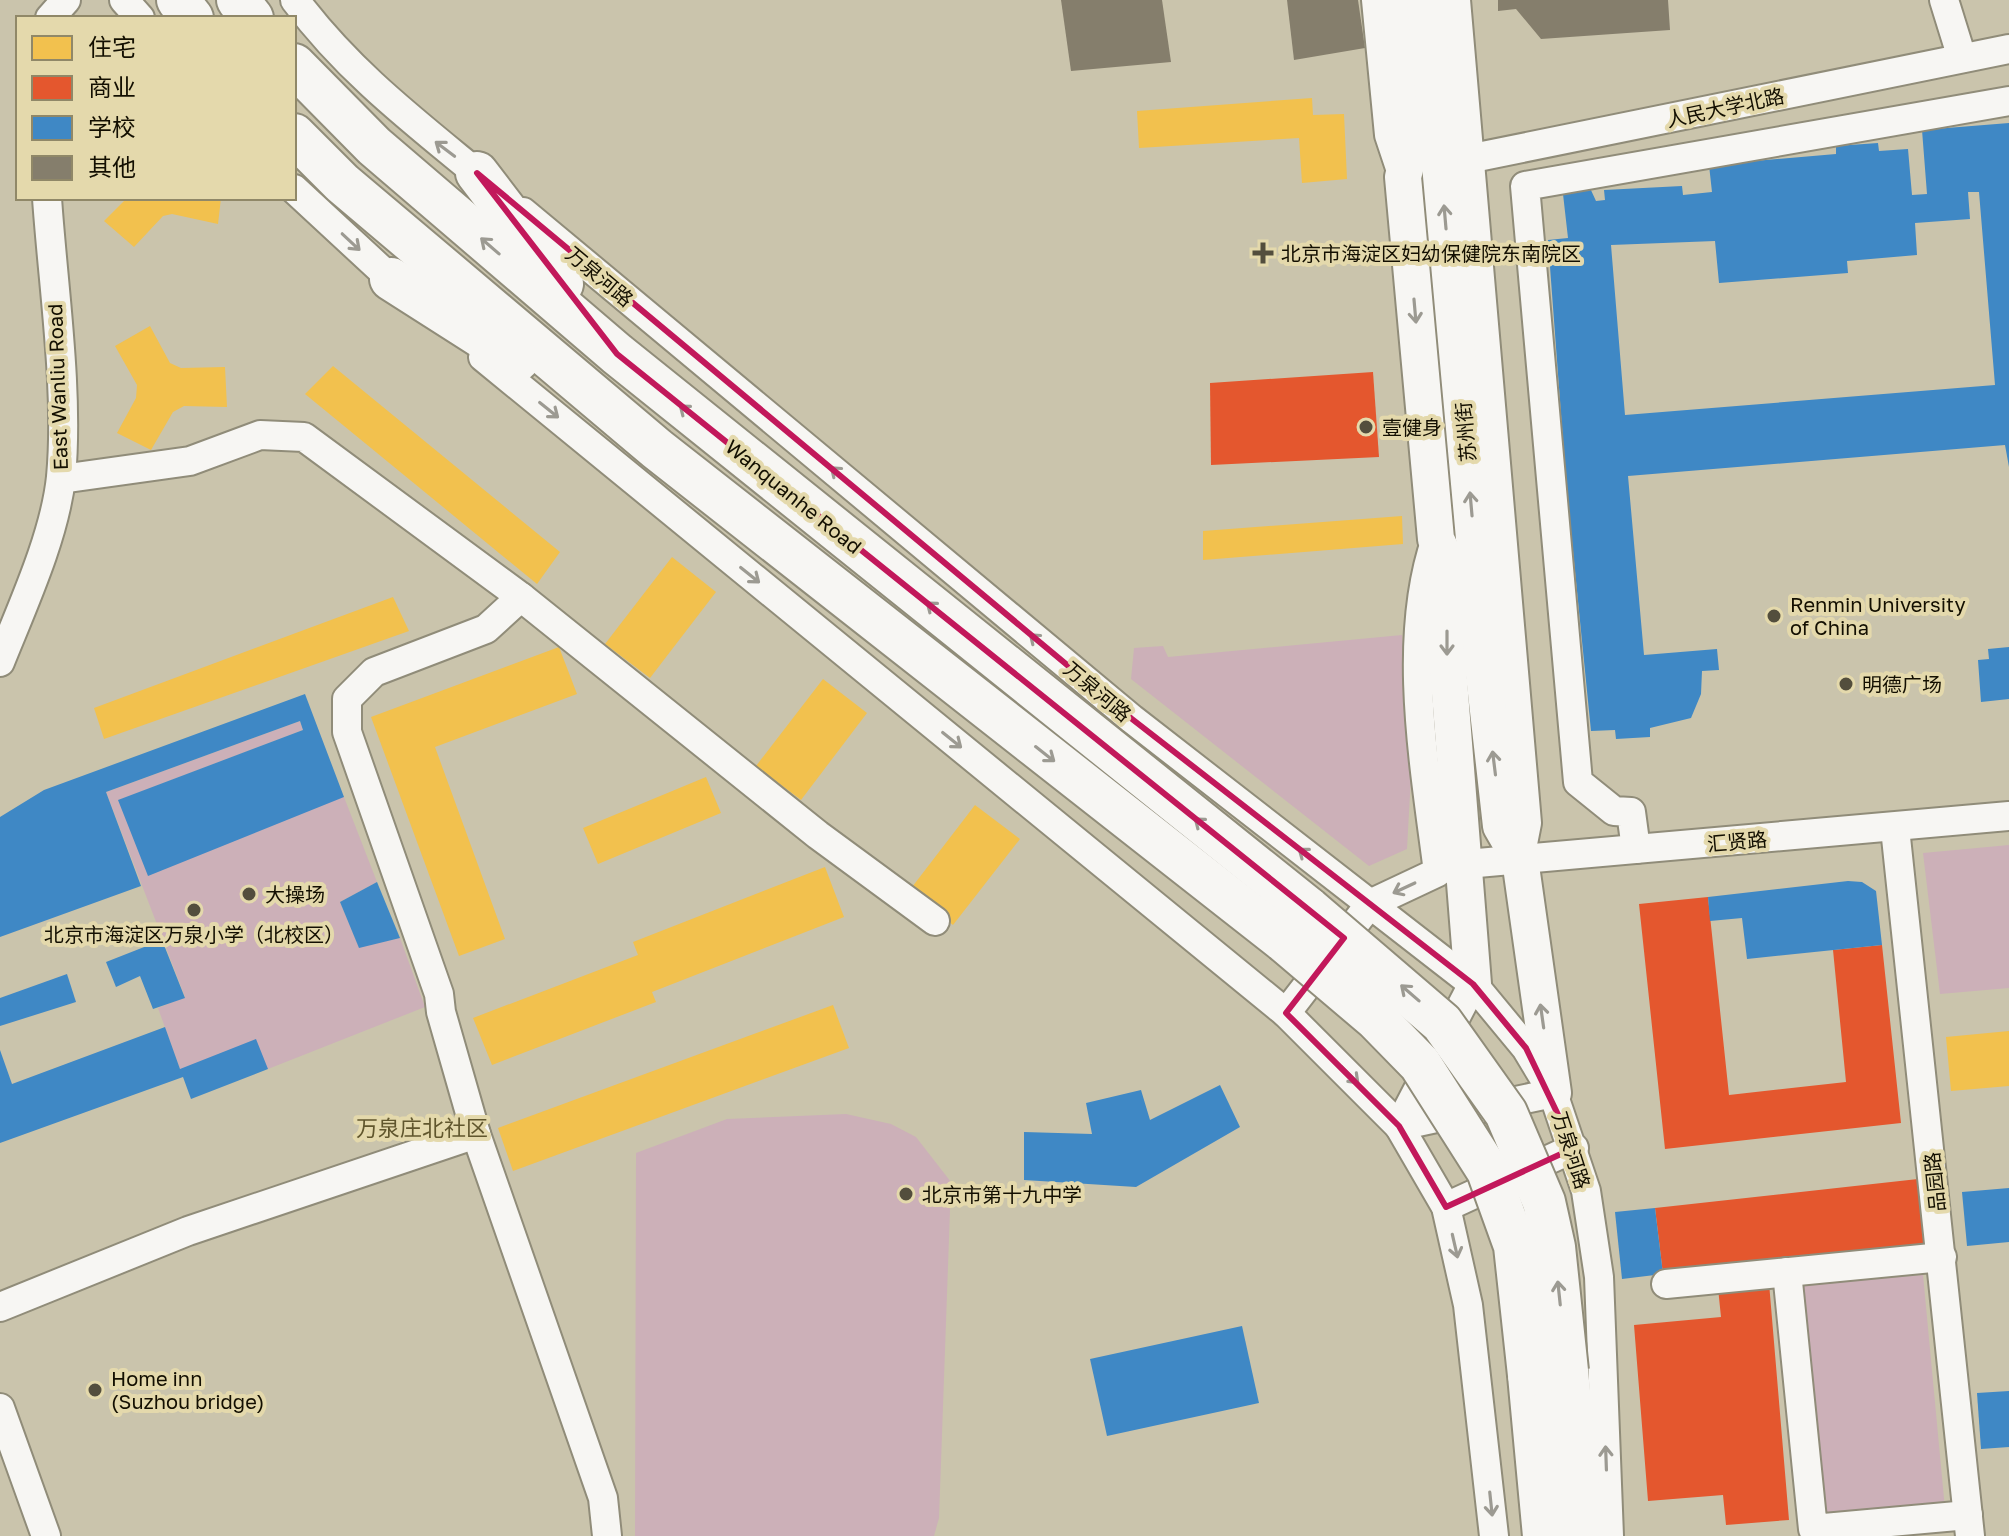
<svg xmlns="http://www.w3.org/2000/svg" width="2009" height="1536" viewBox="0 0 2009 1536" font-family="'Golos Text','Noto Sans SC',sans-serif">
<style>
.green{fill:#ccb0b8}
.homes{fill:#f2c14e}
.shops{fill:#e4572e}
.schools{fill:#3f88c5;fill-rule:evenodd}
.building{fill:#857e6c}
.lines{fill:none;stroke-linecap:round;stroke-linejoin:round}
.minor-casing{stroke:#908c79;stroke-width:32}
.major-casing{stroke:#908c79;stroke-width:40}
.highway-casing{stroke:#908c79;stroke-width:46}
.minor{stroke:#f7f6f3;stroke-width:28}
.major{stroke:#f7f6f3;stroke-width:36}
.highway{stroke:#f7f6f3;stroke-width:42}
.highway-bridge-casing{stroke:#908c79;stroke-width:46;stroke-linecap:butt}
.highway-bridge{stroke:#f7f6f3;stroke-width:42}
.oneway{stroke:#9c9a92}
.marked{fill:none;stroke:#c2185b;stroke-width:6;stroke-linejoin:round}
.poi-dot{fill:#534e3d;stroke:#e4d9ac;stroke-width:3}
.labels{text-anchor:middle;dominant-baseline:central;stroke-width:8;stroke-linejoin:round;paint-order:stroke}
.street-label{font-size:20px;fill:#130f01;stroke:#e4d9ac}
.poi-label{font-size:20px;fill:#130f01;stroke:#e4d9ac;text-anchor:start}
.neighbourhood-label{font-size:22px;fill:#60562d;stroke:#e4d9ac}
</style>
<rect width="100%" height="100%" fill="#cac4ac"/>
<g class="green">
<polygon points="1402,635 1413,740 1407,849 1369,866 1131,679 1134,648 1163,646 1168,657"/>
<polygon points="300,721 303,730 119,800 344,797 377,882 340,902 359,947 400,938 425,1007 268,1069 180,1069 158,1008 185,997 106,792"/>
<polygon points="2009,845 2009,988 1940,994 1923,853"/>
<polygon points="846,1114 891,1124 916,1137 951,1182 939,1518 934,1536 635,1536 636,1153 727,1119"/>
<polygon points="1923,1275 1945,1509 1819,1520 1798,1285"/>
</g>
<g class="homes">
<polygon points="1312,98 1313,115 1344,114 1347,179 1302,183 1299,138 1139,148 1137,111"/>
<polygon points="127,198 221,198 218,224 172,214 163,216 134,247 104,221"/>
<polygon points="150,326 170,363 181,368 225,367 227,407 184,406 173,412 151,450 117,433 136,398 137,385 115,346"/>
<polygon points="333,366 560,552 537,584 305,394"/>
<polygon points="1402,516 1403,544 1203,560 1203,531"/>
<polygon points="672,557 716,592 650,678 605,644"/>
<polygon points="393,597 409,631 104,739 94,708"/>
<polygon points="559,647 577,694 435,747 505,939 459,956 371,717"/>
<polygon points="823,679 867,713 801,800 756,766"/>
<polygon points="706,777 721,813 598,864 583,828"/>
<polygon points="975,805 1020,839 953,925 909,891"/>
<polygon points="825,867 844,917 652,992 656,1002 492,1065 473,1018 638,955 633,942"/>
<polygon points="833,1005 849,1048 513,1171 498,1128"/>
<polygon points="2009,1031 2009,1086 1951,1091 1946,1037"/>
</g>
<g class="shops">
<polygon points="1373,372 1379,457 1211,465 1210,383"/>
<polygon points="1708,897 1729,1095 1846,1082 1833,950 1882,945 1901,1123 1665,1149 1639,904"/>
<polygon points="1918,1179 1925,1248 1663,1274 1655,1208"/>
<polygon points="1769,1283 1789,1520 1726,1525 1723,1495 1648,1501 1634,1325 1721,1317 1718,1288"/>
</g>
<g class="schools">
<path d="M2009,123v344l-4,-22 -377,31 16,179 73,-6 2,21 -17,1 -1,23 -10,24 -41,10v9l-34,2 -1,-9 -24,1 -25,-250 -18,-241 20,-2 -5,-44 27,-6 6,13 9,-1 -1,-10 78,-4 1,9 29,-3 -3,-27 127,-11v-8l42,-3 1,8 29,-2 4,46 15,-1 -5,-64zM1968,192h11l16,193 -370,30 -14,-170 104,-4 4,42 129,-10 -1,-12 70,-6 -2,-32 55,-4z"/>
<polygon points="2009,647 2009,699 1981,702 1978,660 1989,659 1988,649"/>
<polygon points="305,694 344,797 148,876 118,800 303,730 300,721 106,792 141,886 0,937 0,817 44,790"/>
<polygon points="1848,881 1862,882 1876,891 1882,945 1747,959 1742,918 1710,921 1708,897"/>
<polygon points="377,882 400,938 359,948 340,902"/>
<polygon points="162,940 185,998 153,1009 140,976 116,987 106,962"/>
<polygon points="67,974 76,1002 0,1026 0,998"/>
<polygon points="165,1027 180,1069 256,1039 268,1069 191,1099 183,1077 0,1143 0,1050 12,1084"/>
<polygon points="1220,1085 1240,1127 1136,1187 1024,1180 1024,1132 1092,1134 1086,1103 1141,1090 1150,1120"/>
<polygon points="2009,1188 2009,1242 1967,1246 1962,1192"/>
<polygon points="1655,1208 1663,1274 1622,1279 1615,1212"/>
<polygon points="1242,1326 1259,1403 1107,1436 1090,1359"/>
<polygon points="2009,1391 2009,1447 1981,1449 1977,1393"/>
</g>
<g class="building">
<polygon points="1061,0 1162,0 1171,62 1071,71"/>
<polygon points="1287,0 1358,0 1365,48 1294,60"/>
<polygon points="1498,0 1668,0 1670,30 1541,39 1516,9 1498,11"/>
</g>
<g class="lines">
<defs>
<g id="minor">
<polyline points="124,0 140,18"/>
<path d="M295,0c56,75 125,126 196,185"/>
<polyline points="1376,0 1389,135 1403,177"/>
<polyline points="1456,0 1527,823 1520,859"/>
<polyline points="1944,0 1962,58"/>
<polyline points="50,18 66,0"/>
<polyline points="1453,162 2009,49"/>
<polyline points="294,189 402,289"/>
<polyline points="523,212 1132,719 1473,984 1526,1048 1553,1093 1586,1191 1599,1277 1609,1536"/>
<polyline points="483,357 1286,1013 1399,1126 1446,1207 1468,1305 1494,1536"/>
<polyline points="61,479 190,461 260,435 304,437 521,597 818,835 935,921"/>
<polyline points="521,597 486,629 374,672 347,699 347,732 439,994 441,1012 476,1134 603,1498 607,1536"/>
<path d="M0,662c22,-55 55,-126 61,-185 8,-87 -8,-191 -14,-279"/>
<polyline points="1895,828 1970,1536"/>
<polyline points="1636,849 1631,812 1614,811 1578,782 1525,186 2009,101"/>
<polyline points="1466,864 2009,816"/>
<path d="M1286,1013l84,-109 68,-32c-13,-103 -37,-233 -2,-333"/>
<polyline points="1399,1126 1473,984"/>
<polyline points="1399,1126 1553,1093"/>
<polyline points="1446,1207 1574,1148"/>
<polyline points="1787,1272 1813,1529 1968,1515"/>
<polyline points="1666,1284 1942,1257"/>
<polyline points="0,1307 188,1231 476,1134"/>
<polyline points="0,1408 46,1536"/>
</g>
<g id="major">
<polyline points="1398,0 1411,145 1403,177 1436,539 1447,563 1447,655 1473,984"/>
<polyline points="1425,0 1476,560 1483,666 1501,826 1520,859 1553,1093"/>
</g>
<g id="highway">
<polyline points="178,0 192,18"/>
<polyline points="238,0 252,18"/>
<polyline points="294,65 374,146 617,354 1309,909"/>
<polyline points="294,135 342,183 657,449 1284,941"/>
<polyline points="477,173 562,284"/>
<polyline points="391,279 518,360"/>
<polyline points="1567,1371 1583,1536"/>
<polyline points="1529,1375 1544,1536"/>
</g>
</defs>
<use href="#minor" class="minor-casing"/>
<use href="#major" class="major-casing"/>
<use href="#highway" class="highway-casing"/>
<use href="#minor" class="minor"/>
<use href="#major" class="major"/>
<use href="#highway" class="highway"/>
<defs>
<g id="highway-bridge">
<polyline points="1309,909 1442,1023 1506,1113 1544,1202 1554,1247 1567,1371"/>
<polyline points="1284,941 1376,1019 1420,1064 1488,1171 1515,1246 1529,1375"/>
</g>
</defs>
<use href="#highway-bridge" class="highway-bridge-casing"/>
<use href="#highway-bridge" class="highway-bridge"/>
</g>
<defs><path id="oneway-shaft" d="M-6 0H5M1.5-3L5.5 0L1.5 3" fill="none" stroke-width="1.6" stroke-linecap="round" stroke-linejoin="round" transform="scale(2)"/></defs>
<g class="oneway">
<use href="#oneway-shaft" transform="translate(445 149) rotate(-143)"/>
<use href="#oneway-shaft" transform="translate(1445 217) rotate(-95)"/>
<use href="#oneway-shaft" transform="translate(351 242) rotate(43)"/>
<use href="#oneway-shaft" transform="translate(490 246) rotate(-139)"/>
<use href="#oneway-shaft" transform="translate(1415 311) rotate(85)"/>
<use href="#oneway-shaft" transform="translate(549 410) rotate(39)"/>
<use href="#oneway-shaft" transform="translate(689 413) rotate(-141)"/>
<use href="#oneway-shaft" transform="translate(840 475) rotate(-140)"/>
<use href="#oneway-shaft" transform="translate(1471 504) rotate(-95)"/>
<use href="#oneway-shaft" transform="translate(750 575) rotate(39)"/>
<use href="#oneway-shaft" transform="translate(936 610) rotate(-141)"/>
<use href="#oneway-shaft" transform="translate(1039 642) rotate(-140)"/>
<use href="#oneway-shaft" transform="translate(1447 643) rotate(90)"/>
<use href="#oneway-shaft" transform="translate(952 740) rotate(39)"/>
<use href="#oneway-shaft" transform="translate(1045 754) rotate(38)"/>
<use href="#oneway-shaft" transform="translate(1494 763) rotate(-97)"/>
<use href="#oneway-shaft" transform="translate(1204 826) rotate(-141)"/>
<use href="#oneway-shaft" transform="translate(1308 856) rotate(-142)"/>
<use href="#oneway-shaft" transform="translate(1404 888) rotate(155)"/>
<use href="#oneway-shaft" transform="translate(1410 993) rotate(-139)"/>
<use href="#oneway-shaft" transform="translate(1542 1016) rotate(-98)"/>
<use href="#oneway-shaft" transform="translate(1350 1075) rotate(45)"/>
<use href="#oneway-shaft" transform="translate(1455 1246) rotate(77)"/>
<use href="#oneway-shaft" transform="translate(1559 1293) rotate(-96)"/>
<use href="#oneway-shaft" transform="translate(1606 1458) rotate(-92)"/>
<use href="#oneway-shaft" transform="translate(1491 1504) rotate(84)"/>
</g>
<path class="marked" d="M477,173l655,546 341,265 53,64 48,100 -128,59 -47,-81 -113,-113 58,-75 -727,-584z"/>
<g class="poi-dot">
<path d="M1259 241h8v8h8v8h-8v8h-8v-8h-8v-8h8z"/>
<circle cx="1366" cy="427" r="8"/>
<circle cx="1774" cy="616" r="8"/>
<circle cx="1846" cy="684" r="8"/>
<circle cx="249" cy="894" r="8"/>
<circle cx="194" cy="910" r="8"/>
<circle cx="906" cy="1194" r="8"/>
<circle cx="95" cy="1390" r="8"/>
</g>
<g class="labels">
<g class="street-label">
<text transform="translate(1725 107) rotate(-12)">人民大学北路</text>
<text transform="translate(600 276) rotate(40)">万泉河路</text>
<text transform="translate(57 387) rotate(-92)">East Wanliu Road</text>
<text transform="translate(1465 432) rotate(-95)">苏州街</text>
<text transform="translate(794 496) rotate(39)">Wanquanhe Road</text>
<text transform="translate(1098 691) rotate(40)">万泉河路</text>
<text transform="translate(1737 841) rotate(-5)">汇贤路</text>
<text transform="translate(1572 1150) rotate(72)">万泉河路</text>
<text transform="translate(1934 1182) rotate(-96)">品园路</text>
</g>
<g class="poi-label">
<text x="1281" y="253">北京市海淀区妇幼保健院东南院区</text>
<text x="1382" y="427">壹健身</text>
<text x="1790" y="604">Renmin University<tspan x="1790" dy="23">of China</tspan></text>
<text x="1862" y="684">明德广场</text>
<text x="265" y="894">大操场</text>
<text x="194" y="934" text-anchor="middle">北京市海淀区万泉小学（北校区）</text>
<text x="922" y="1194">北京市第十九中学</text>
<text x="111" y="1378">Home inn<tspan x="111" dy="23">(Suzhou bridge)</tspan></text>
</g>
<g class="neighbourhood-label">
<text x="422" y="1127">万泉庄北社区</text>
</g>
</g>
<rect x="16" y="16" width="280" height="184" fill="#e4d9ac" stroke="#908868" stroke-width="2"/>
<rect x="32" y="36" width="40" height="24" fill="#f2c14e" stroke="#908868" stroke-width="2"/>
<text x="88" y="56" font-size="24" fill="#130f01">住宅</text>
<rect x="32" y="76" width="40" height="24" fill="#e4572e" stroke="#908868" stroke-width="2"/>
<text x="88" y="96" font-size="24" fill="#130f01">商业</text>
<rect x="32" y="116" width="40" height="24" fill="#3f88c5" stroke="#908868" stroke-width="2"/>
<text x="88" y="136" font-size="24" fill="#130f01">学校</text>
<rect x="32" y="156" width="40" height="24" fill="#857e6c" stroke="#908868" stroke-width="2"/>
<text x="88" y="176" font-size="24" fill="#130f01">其他</text>
</svg>
